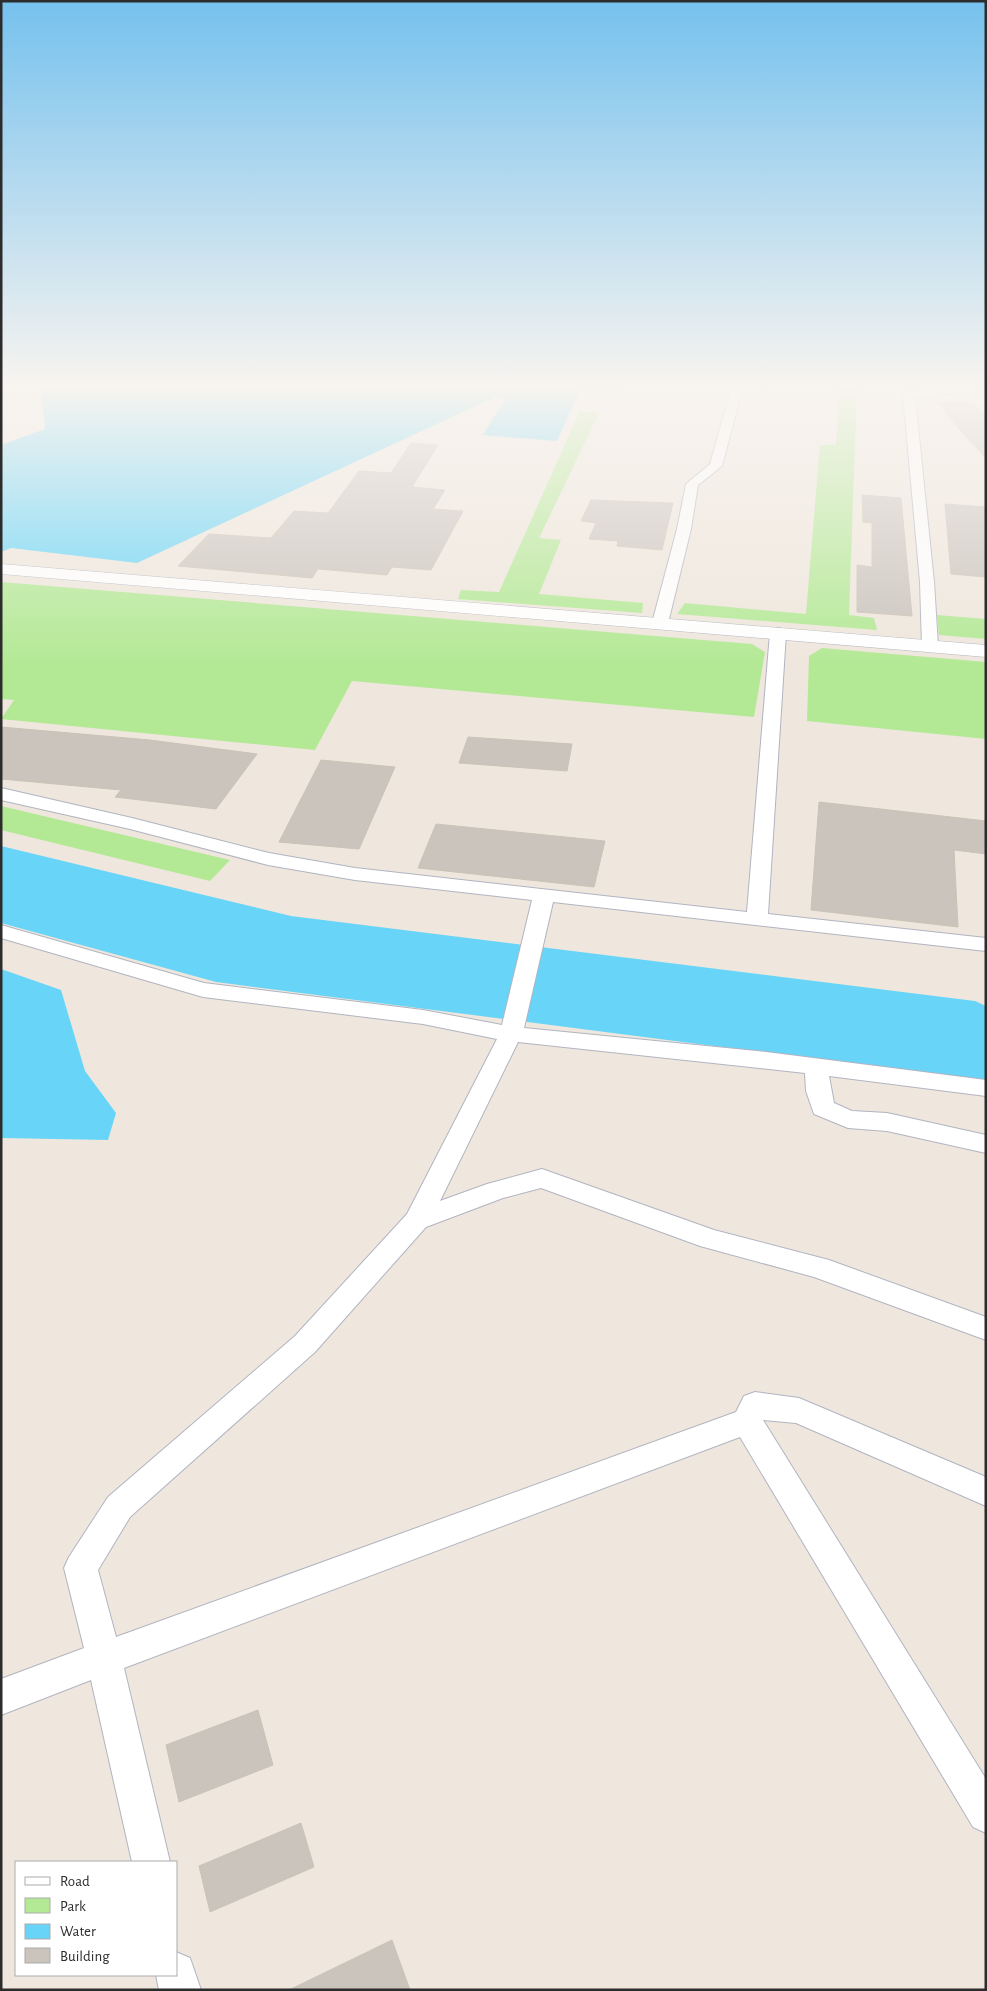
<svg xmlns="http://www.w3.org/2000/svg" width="987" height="1991" viewBox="0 0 987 1991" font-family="'Alegreya Sans',sans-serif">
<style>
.green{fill:#b3e995}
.water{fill:#68d5f8}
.building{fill:#cac4bd;stroke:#cac3b6}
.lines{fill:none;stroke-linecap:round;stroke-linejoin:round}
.street-casing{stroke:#b1b4c1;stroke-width:2}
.secondary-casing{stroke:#b1b4c1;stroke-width:1}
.street{fill:#fff;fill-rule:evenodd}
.secondary{fill:#fff;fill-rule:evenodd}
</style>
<rect width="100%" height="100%" fill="#efe7dd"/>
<g class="green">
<polygon points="840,386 857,386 849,615 874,618 877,630 677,614 685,603 806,614 820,445 836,445"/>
<polygon points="580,411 599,413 539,538 561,540 539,594 643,603 642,613 458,599 461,590 499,592"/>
<polygon points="1,582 752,644 765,652 754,717 352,681 315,750 1,719 14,700 1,699"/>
<polygon points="937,615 986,619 986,639 939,635"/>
<polygon points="822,648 986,662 986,739 807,721 809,656"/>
<polygon points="1,806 230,860 210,881 1,830"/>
</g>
<g class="water">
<polygon points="41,386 627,386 580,390 557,441 483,435 505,399 495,397 137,563 11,548 1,552 1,445 45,429"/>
<polygon points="1,846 291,916 975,1001 986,1006 986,1081 216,982 1,923"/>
<polygon points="1,969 61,990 85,1071 116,1113 108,1140 1,1138"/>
</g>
<g class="building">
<polygon points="938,402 973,402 986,417 986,458 958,428"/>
<polygon points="411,443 438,445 412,487 445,490 433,509 463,511 431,570 392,567 387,575 318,569 312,578 178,566 209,534 271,538 294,511 328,513 359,471 391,473"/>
<polygon points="862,495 901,498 912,616 857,612 857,565 872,567 872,523 863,522"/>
<polygon points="591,500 673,503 662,550 617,546 618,541 589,539 596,523 581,521"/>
<polygon points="945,504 986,507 986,577 951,574"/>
<polygon points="1,727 150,740 257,754 216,809 115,797 121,790 1,779"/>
<polygon points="468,737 572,744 567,771 459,763"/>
<polygon points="321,760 395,767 359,849 279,842"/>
<polygon points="819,802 986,821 986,854 954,850 958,927 811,910"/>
<polygon points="436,824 605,841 594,887 418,868"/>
<polygon points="258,1710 273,1765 179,1802 166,1745"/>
<polygon points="301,1823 314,1867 210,1912 199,1866"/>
<polygon points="392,1940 410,1990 289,1990"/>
</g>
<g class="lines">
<defs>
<g id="street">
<polygon points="732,386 743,386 722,466 698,485 691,529 668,623 665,626 655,626 652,623 677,529 686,484 710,464"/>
<polygon points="958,386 986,386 986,390 915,397 934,582 938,646 936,649 924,649 922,646 920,582 903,394 909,391"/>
<polygon points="778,628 784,630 786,633 768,914 986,938 986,951 553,902 524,1028 766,1052 986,1080 986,1096 829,1076 834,1103 852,1111 887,1113 986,1135 986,1153 887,1131 848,1128 814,1114 806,1091 805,1073 518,1042 440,1201 487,1184 542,1169 714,1230 829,1260 986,1317 986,1340 814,1277 700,1246 541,1188 503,1198 426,1227 315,1352 130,1517 98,1570 116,1637 736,1412 744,1396 755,1392 799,1398 986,1477 986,1506 796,1423 763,1420 986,1779 986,1833 973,1827 740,1437 124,1668 170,1862 132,1862 91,1680 1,1715 1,1679 84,1648 64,1568 69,1557 108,1497 295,1336 407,1214 497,1039 423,1024 203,997 1,938 1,925 204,983 423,1010 502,1025 532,900 355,880 268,865 130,829 1,800 1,788 132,818 269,853 355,868 747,912 770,633 772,630"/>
<polygon points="176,1952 190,1958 201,1990 159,1990 156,1975 176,1975"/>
</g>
<polygon id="secondary" points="1,564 986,645 986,657 1,574"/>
</defs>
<use href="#street" class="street-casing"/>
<use href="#secondary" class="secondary-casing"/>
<use href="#street" class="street"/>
<use href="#secondary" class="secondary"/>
</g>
<linearGradient id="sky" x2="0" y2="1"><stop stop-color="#75c1ee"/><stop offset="0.58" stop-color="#f8f4f0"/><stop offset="1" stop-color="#f8f4f0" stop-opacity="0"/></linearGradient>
<rect width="987" height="665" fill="url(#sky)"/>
<rect width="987" height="1991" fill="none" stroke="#2c2c2c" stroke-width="5"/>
<rect x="15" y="1861" width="162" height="115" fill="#ffffff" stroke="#ababab"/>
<rect x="25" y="1877" width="25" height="8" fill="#ffffff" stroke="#ababab"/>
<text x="60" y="1886" font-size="15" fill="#2c2c2c">Road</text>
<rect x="25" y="1898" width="25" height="15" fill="#b3e995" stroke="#ababab"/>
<text x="60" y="1911" font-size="15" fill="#2c2c2c">Park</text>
<rect x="25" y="1924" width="25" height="15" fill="#68d5f8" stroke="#ababab"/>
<text x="60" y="1936" font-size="15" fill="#2c2c2c">Water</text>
<rect x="25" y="1948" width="25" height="15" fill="#cac4bd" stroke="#ababab"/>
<text x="60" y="1961" font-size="15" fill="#2c2c2c">Building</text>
</svg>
